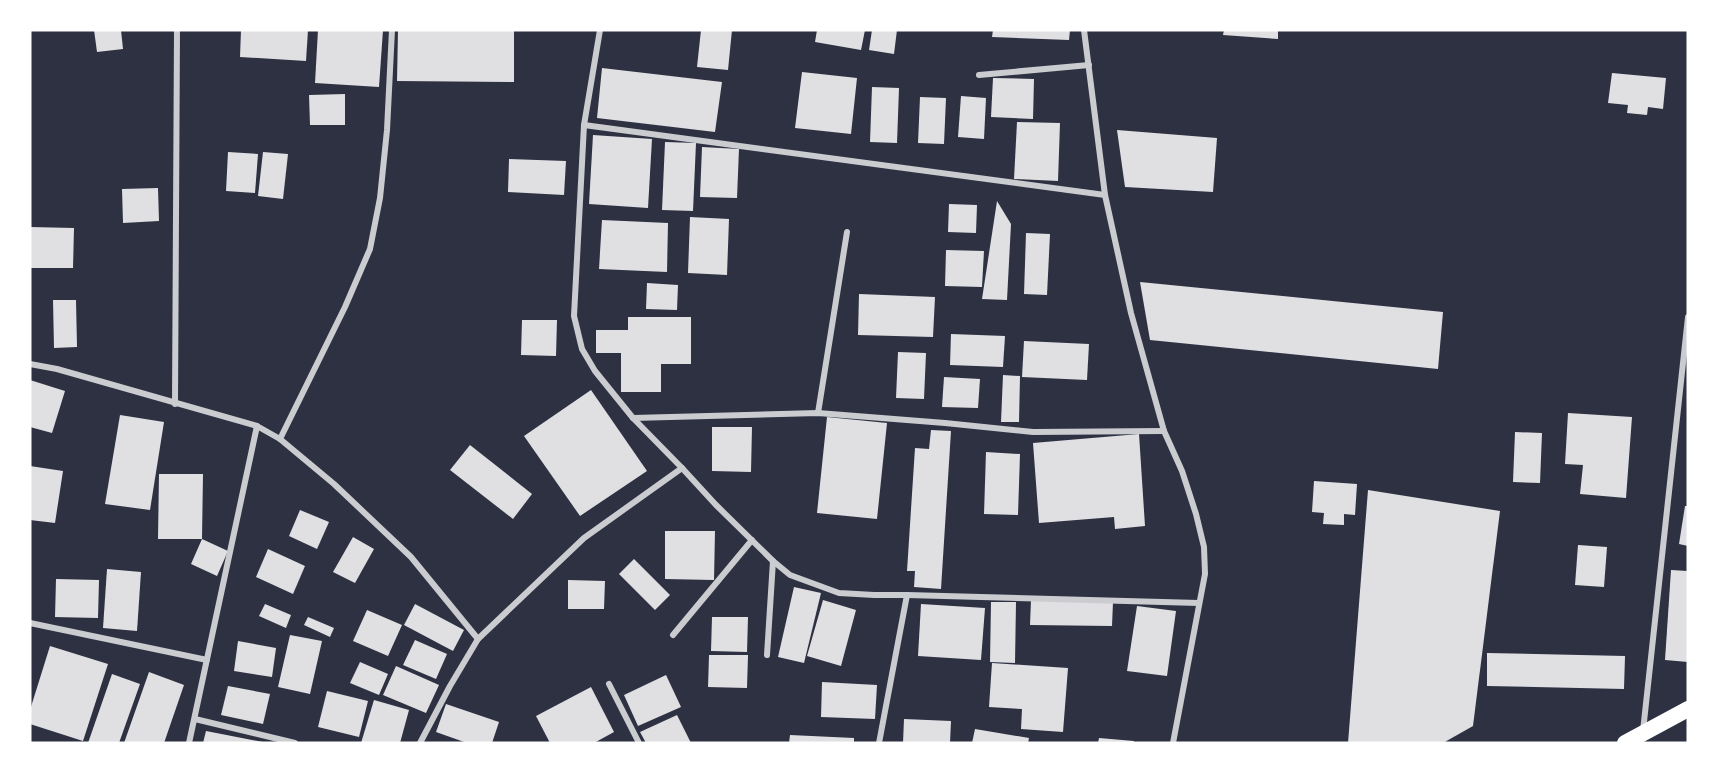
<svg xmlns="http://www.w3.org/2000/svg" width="1718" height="773" viewBox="0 0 1718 773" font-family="Figtree,sans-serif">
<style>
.building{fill:#e0e0e3}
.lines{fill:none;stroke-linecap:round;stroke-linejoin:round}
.minor{stroke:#caccd0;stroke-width:6}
.trunk{stroke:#fff;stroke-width:16}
</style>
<rect width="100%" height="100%" fill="#2d3142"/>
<g class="building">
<polygon points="94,30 121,30 123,49 97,52"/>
<polygon points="241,30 308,30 306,61 240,57"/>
<polygon points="318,30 383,30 379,87 315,83"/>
<polygon points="398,30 514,30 514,82 397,81"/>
<polygon points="701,30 732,30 728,70 697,67"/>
<polygon points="817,30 865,30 861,50 815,42"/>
<polygon points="872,30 897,30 894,54 869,50"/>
<polygon points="993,30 1070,30 1069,40 992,37"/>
<polygon points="1224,30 1278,30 1278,39 1223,35"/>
<polygon points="602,68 722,82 715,132 597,118"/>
<polygon points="802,72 857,78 851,134 795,128"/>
<polygon points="1612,73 1666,78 1663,109 1648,107 1647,115 1627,113 1628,105 1608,103"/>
<polygon points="993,78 1034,79 1033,119 991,117"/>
<polygon points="872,87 899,88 897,143 870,142"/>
<polygon points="345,94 345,125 310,125 309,95"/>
<polygon points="961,96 986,98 984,139 958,137"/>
<polygon points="920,97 946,98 944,144 918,143"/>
<polygon points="1017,122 1060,123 1058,181 1014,179"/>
<polygon points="1117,130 1217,138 1213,192 1125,187"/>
<polygon points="593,135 652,139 648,208 589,204"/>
<polygon points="665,142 696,143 693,211 662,210"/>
<polygon points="702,147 739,149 737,198 700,197"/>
<polygon points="228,152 258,154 255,193 226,191"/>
<polygon points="263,152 288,154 283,199 258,196"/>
<polygon points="509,159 566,161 564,195 508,192"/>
<polygon points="158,188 159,221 123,223 122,189"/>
<polygon points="997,201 1011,224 1007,300 982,299"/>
<polygon points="949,204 977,205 976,233 948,232"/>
<polygon points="690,217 729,219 727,275 688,273"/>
<polygon points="602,220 668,223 667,272 599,269"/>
<polygon points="30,227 74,228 73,268 30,268"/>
<polygon points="1026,233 1050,234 1047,295 1024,294"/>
<polygon points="946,250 984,251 982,287 945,286"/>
<polygon points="1140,282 1443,312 1438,369 1150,340"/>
<polygon points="647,283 678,285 677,310 646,309"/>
<polygon points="859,294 935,297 933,337 858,335"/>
<polygon points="53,300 76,300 77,347 54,348"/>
<polygon points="628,317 691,317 691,364 661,364 661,392 621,392 621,353 596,353 596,330 628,330"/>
<polygon points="522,320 557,320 556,356 521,355"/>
<polygon points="951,334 1005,336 1003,367 950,365"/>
<polygon points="1024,341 1089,344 1087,380 1022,377"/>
<polygon points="898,352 926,353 924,399 896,398"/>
<polygon points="1003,375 1020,376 1019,422 1001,422"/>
<polygon points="944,377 980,379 978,408 942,407"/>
<polygon points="30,380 65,391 52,433 30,427"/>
<polygon points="591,390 647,471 580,516 524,436"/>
<polygon points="1568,413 1632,417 1626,498 1580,494 1583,465 1565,464"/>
<polygon points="120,415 164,422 150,510 105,504"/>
<polygon points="827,417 887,423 877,519 817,513"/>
<polygon points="712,427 752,427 751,472 712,471"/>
<polygon points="931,430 951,431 941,589 914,587 915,571 907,571 915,448 929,449"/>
<polygon points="1515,432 1542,433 1540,483 1513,482"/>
<polygon points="1139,434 1145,526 1115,529 1114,517 1039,523 1033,443"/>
<polygon points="470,445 532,494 513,519 450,470"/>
<polygon points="986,452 1020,454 1018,515 984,514"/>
<polygon points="30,466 63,471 55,523 30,520"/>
<polygon points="159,474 203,474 202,539 228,551 217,576 191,564 202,539 158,539"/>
<polygon points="1314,481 1357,484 1355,515 1344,514 1344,525 1323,524 1324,513 1312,512"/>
<polygon points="1368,490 1500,511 1473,726 1443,743 1348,743"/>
<polygon points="1685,506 1688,506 1688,546 1679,544"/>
<polygon points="300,510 329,522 317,549 289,536"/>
<polygon points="665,531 715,531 714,580 665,579"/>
<polygon points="353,537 374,549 355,583 333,572"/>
<polygon points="1578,545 1607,547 1604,587 1575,585"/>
<polygon points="268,549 305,566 293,594 256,577"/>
<polygon points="634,559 670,595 655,610 619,574"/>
<polygon points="107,569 141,572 137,631 103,628"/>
<polygon points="1671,570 1688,571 1688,662 1665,660"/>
<polygon points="56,579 99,580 98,618 55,617"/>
<polygon points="568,580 605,581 604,609 568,609"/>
<polygon points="794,587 821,593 804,663 778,657"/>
<polygon points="823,600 856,610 841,666 807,656"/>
<polygon points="1031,600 1113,602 1112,626 1030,625"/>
<polygon points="991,602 1016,602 1015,663 990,662"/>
<polygon points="265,604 291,615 286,628 259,616"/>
<polygon points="415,604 464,630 453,651 404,625"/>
<polygon points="921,604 985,608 981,660 918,656"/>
<polygon points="1137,606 1176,611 1167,676 1127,671"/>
<polygon points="367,610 402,625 388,656 353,641"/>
<polygon points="308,617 334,628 330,637 304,625"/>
<polygon points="712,617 748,617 747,652 711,651"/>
<polygon points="290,635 322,641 310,694 278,687"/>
<polygon points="415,640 447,654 436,679 403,665"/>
<polygon points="238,641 276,648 272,677 234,671"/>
<polygon points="50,646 108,664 83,741 30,724 30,710"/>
<polygon points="1487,653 1625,656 1624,689 1487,686"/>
<polygon points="709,655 748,655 747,688 708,687"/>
<polygon points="360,662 388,674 379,695 350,683"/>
<polygon points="992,663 1068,668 1063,732 1021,729 1022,709 989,707"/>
<polygon points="396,666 439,685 426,713 383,695"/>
<polygon points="149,672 184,685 164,743 124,743"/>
<polygon points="112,674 140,684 119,743 88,743"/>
<polygon points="666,675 681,707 638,726 624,695"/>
<polygon points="822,682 877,685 875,719 821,717"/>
<polygon points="228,686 270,694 263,724 221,715"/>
<polygon points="591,687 614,732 594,743 550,743 536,716"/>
<polygon points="327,691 368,701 359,737 318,727"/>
<polygon points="374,700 409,710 400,743 361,743"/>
<polygon points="446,704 499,722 492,743 467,743 436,732"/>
<polygon points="677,715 691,743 646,743 640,732"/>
<polygon points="904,719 951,721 950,743 903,743"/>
<polygon points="975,729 1029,738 1028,743 972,743"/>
<polygon points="206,731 263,742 263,743 203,743"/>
<polygon points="790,735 854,738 854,743 789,743"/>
<polygon points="1099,738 1134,741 1134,743 1098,743"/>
</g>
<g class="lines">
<g class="minor">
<polyline points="600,30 584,125 574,316 582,349 595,371 633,418 682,468 716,505 773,561 790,575 839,593 874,595 907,595 1199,603"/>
<polyline points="1084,30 1105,195 1131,313 1164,431 1182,471 1196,514 1204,547 1205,574 1173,743"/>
<polyline points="979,75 1089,65"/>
<polyline points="584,125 1105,195"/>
<polyline points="30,364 57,369 257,426 280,439 334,484 411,557 478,639"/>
<polyline points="175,404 177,30"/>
<polyline points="818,413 847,232"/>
<polyline points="633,418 818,413 945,423 1033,432 1164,431"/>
<polyline points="280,439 345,307 370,249 380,198 387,130 392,30"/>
<polyline points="30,623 207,660"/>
<polyline points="673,635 752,540"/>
<polyline points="767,655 773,561"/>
<polyline points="609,684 639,743"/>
<polyline points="195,719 295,743"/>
<polyline points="1643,731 1688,317"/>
<polyline points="189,743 257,426"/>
<polyline points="420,743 450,686 478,639 584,538 682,468"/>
<polyline points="879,743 907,595"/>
</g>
<polyline class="trunk" points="1625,743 1688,709"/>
</g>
<rect width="1718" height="773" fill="none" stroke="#ffffff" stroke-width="63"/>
</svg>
